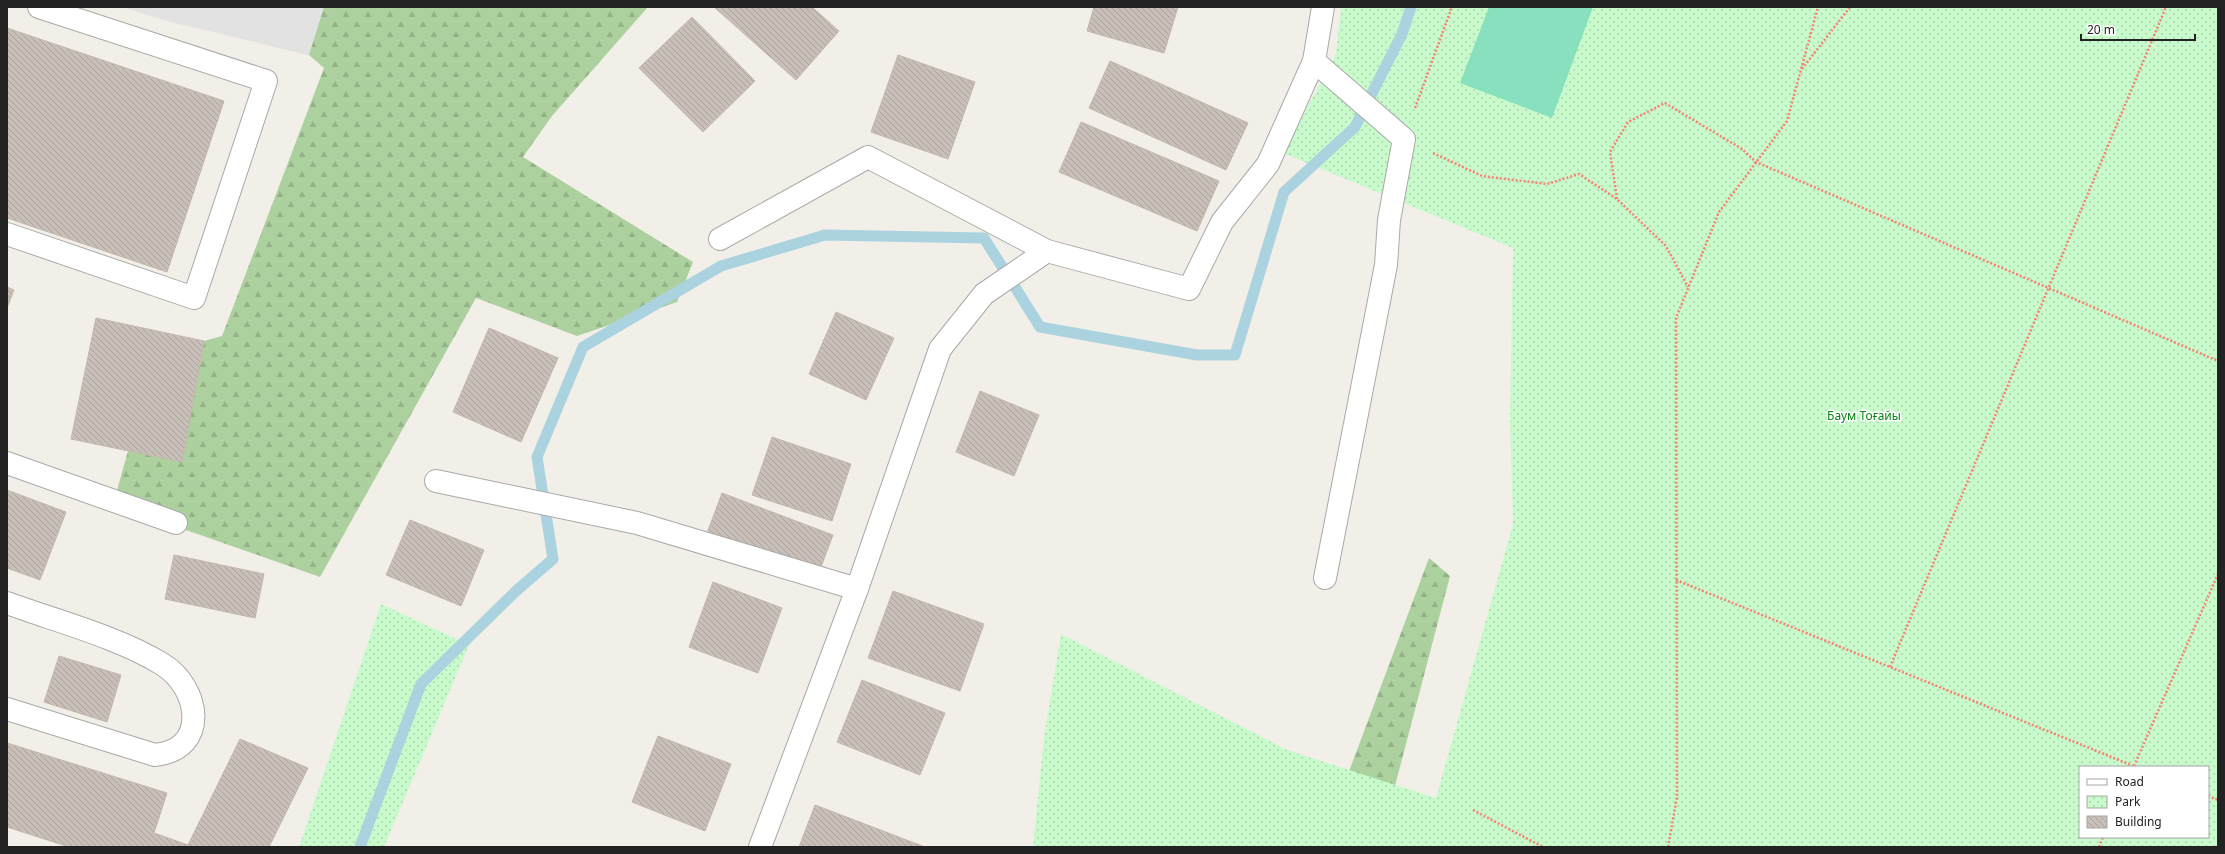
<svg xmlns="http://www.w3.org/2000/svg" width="2225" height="854" viewBox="0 0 2225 854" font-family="'Noto Sans',sans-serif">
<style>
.forest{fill:url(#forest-firs)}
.park{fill:url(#park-dots);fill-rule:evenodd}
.pitch{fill:#88e0be}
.parking{fill:#e2e2e2}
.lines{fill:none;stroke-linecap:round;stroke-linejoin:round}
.stream{stroke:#aad3df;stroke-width:11}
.building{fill:url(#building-back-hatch);stroke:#c4b6ab}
.minor-casing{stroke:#a9a9a9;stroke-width:24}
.path{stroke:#fa8072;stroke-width:2.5;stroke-dasharray:2 2;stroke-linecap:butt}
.minor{stroke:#fff;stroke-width:22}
.labels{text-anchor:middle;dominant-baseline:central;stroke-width:3;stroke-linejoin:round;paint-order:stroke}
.park-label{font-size:12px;fill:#0c8416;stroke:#fff}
</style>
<defs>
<pattern id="forest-firs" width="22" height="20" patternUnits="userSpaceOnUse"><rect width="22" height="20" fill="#add19e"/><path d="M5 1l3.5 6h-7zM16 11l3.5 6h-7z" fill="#95b388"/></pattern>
<pattern id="park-dots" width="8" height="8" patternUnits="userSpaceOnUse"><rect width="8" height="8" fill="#c8facc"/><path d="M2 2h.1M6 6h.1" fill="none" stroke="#acd6af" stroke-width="1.8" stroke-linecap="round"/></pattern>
<pattern id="building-back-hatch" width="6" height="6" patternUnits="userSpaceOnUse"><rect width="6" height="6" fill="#c7bfb8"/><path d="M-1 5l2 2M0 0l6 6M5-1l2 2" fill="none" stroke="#aba49e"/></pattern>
</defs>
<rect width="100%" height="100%" fill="#f2efe9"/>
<g class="forest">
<polygon points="272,7 648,7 552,116 523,157 693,262 677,302 577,336 476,298 320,577 186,530 114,501 128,451 182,462 204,341 222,336 324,68 309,55 260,43"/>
<polygon points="1429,558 1450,576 1379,847 1047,847 1345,782"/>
</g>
<g class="park">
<path d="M1341,7h877v840h-1185l11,-110 17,-103 226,116 149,48 77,-274 -3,-105 3,-171 -230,-95 53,-99zM2080,767h128v70h-128z"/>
<polygon points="381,604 469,645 384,847 299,847"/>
</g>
<polygon class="pitch" points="1489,7 1593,7 1552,118 1460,83"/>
<polygon class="parking" points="122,7 324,7 309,55 167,21"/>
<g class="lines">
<polyline class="stream" points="360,847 421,684 516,591 553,559 537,457 583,347 721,266 825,235 984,238 1040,327 1197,355 1235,355 1284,192 1355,127 1402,34 1411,7"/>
</g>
<g class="building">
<polygon points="714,7 812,7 839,31 796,80"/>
<polygon points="1094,7 1178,7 1164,53 1087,31"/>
<polygon points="692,17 755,81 703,132 639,68"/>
<polygon points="7,28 224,101 167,272 7,218"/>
<polygon points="898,55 975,82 948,159 871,132"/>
<polygon points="1110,61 1248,123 1226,170 1089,108"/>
<polygon points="1081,122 1219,181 1197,231 1059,172"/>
<polygon points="7,287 14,290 7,308"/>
<polygon points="836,312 894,338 866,400 809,374"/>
<polygon points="96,318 204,341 182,462 71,439"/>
<polygon points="489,328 558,358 521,442 453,412"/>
<polygon points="980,391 1039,415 1014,476 956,452"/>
<polygon points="772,437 851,464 832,521 752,495"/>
<polygon points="7,490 66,512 40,580 7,568"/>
<polygon points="722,493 833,535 818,575 707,533"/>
<polygon points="410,520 484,550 461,606 386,575"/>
<polygon points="174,555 264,574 255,618 165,599"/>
<polygon points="713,582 782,608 758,673 689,647"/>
<polygon points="893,591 984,624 960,691 868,658"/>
<polygon points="59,656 121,675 107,722 44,702"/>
<polygon points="862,680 945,713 920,775 837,742"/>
<polygon points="658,736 731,764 705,831 632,802"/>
<polygon points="240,739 308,768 269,847 69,847 7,827 7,743 167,793 154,833 188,845"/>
<polygon points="815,805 925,847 799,847"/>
</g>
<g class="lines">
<defs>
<g id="minor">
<polyline points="1314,61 1404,139 1389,220 1386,265 1325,578"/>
<polyline points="7,234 194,298 266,81 39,7"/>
<polyline points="720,239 868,157 1047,251 1189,289 1222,222 1268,164 1314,61 1323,7"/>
<polyline points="7,463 176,523"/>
<polyline points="436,481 637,523 857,589"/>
<path d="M7,603c49,18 111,34 155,61 38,23 48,85 -7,91l-148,-46"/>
<polyline points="760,847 857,589 940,349 984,294 1047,251"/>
</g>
</defs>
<use href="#minor" class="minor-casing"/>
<g class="path">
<polyline points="1802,69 1850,7"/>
<polyline points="1415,108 1452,7"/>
<polyline points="1433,153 1482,176 1547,184 1579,174 1617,199 1666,246 1688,287"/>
<polyline points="1617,199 1610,152 1628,122 1665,103 1742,149 1756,162 2218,361"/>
<polyline points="1676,580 2136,767"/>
<polyline points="1890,667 2166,7"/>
<polyline points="2134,766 2218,574"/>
<polyline points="2208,796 2218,800"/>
<polyline points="1473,810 1543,847"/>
<polyline points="1668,847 1677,797 1676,318 1719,212 1787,121 1818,7"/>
<polyline points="2099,847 2103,837"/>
</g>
<use href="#minor" class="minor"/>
</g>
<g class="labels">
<g class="park-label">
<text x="1864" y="415">Баум Тоғайы</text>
</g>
</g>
<rect width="2225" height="854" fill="none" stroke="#222222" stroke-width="16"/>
<rect x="2079" y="766" width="130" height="72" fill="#ffffff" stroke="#a7a7a7"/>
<rect x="2087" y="779" width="20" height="6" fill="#ffffff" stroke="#a7a7a7"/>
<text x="2115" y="786" font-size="12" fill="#222222">Road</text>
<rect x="2087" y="796" width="20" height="12" fill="url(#park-dots)" stroke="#a7a7a7"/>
<text x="2115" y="806" font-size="12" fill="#222222">Park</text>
<rect x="2087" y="816" width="20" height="12" fill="url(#building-back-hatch)" stroke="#a7a7a7"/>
<text x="2115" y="826" font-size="12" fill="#222222">Building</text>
<path d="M2081 34v6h114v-6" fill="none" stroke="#222222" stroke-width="2"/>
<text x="2087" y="34" font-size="12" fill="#222222" stroke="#ffffff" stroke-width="3" paint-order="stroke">20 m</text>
</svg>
